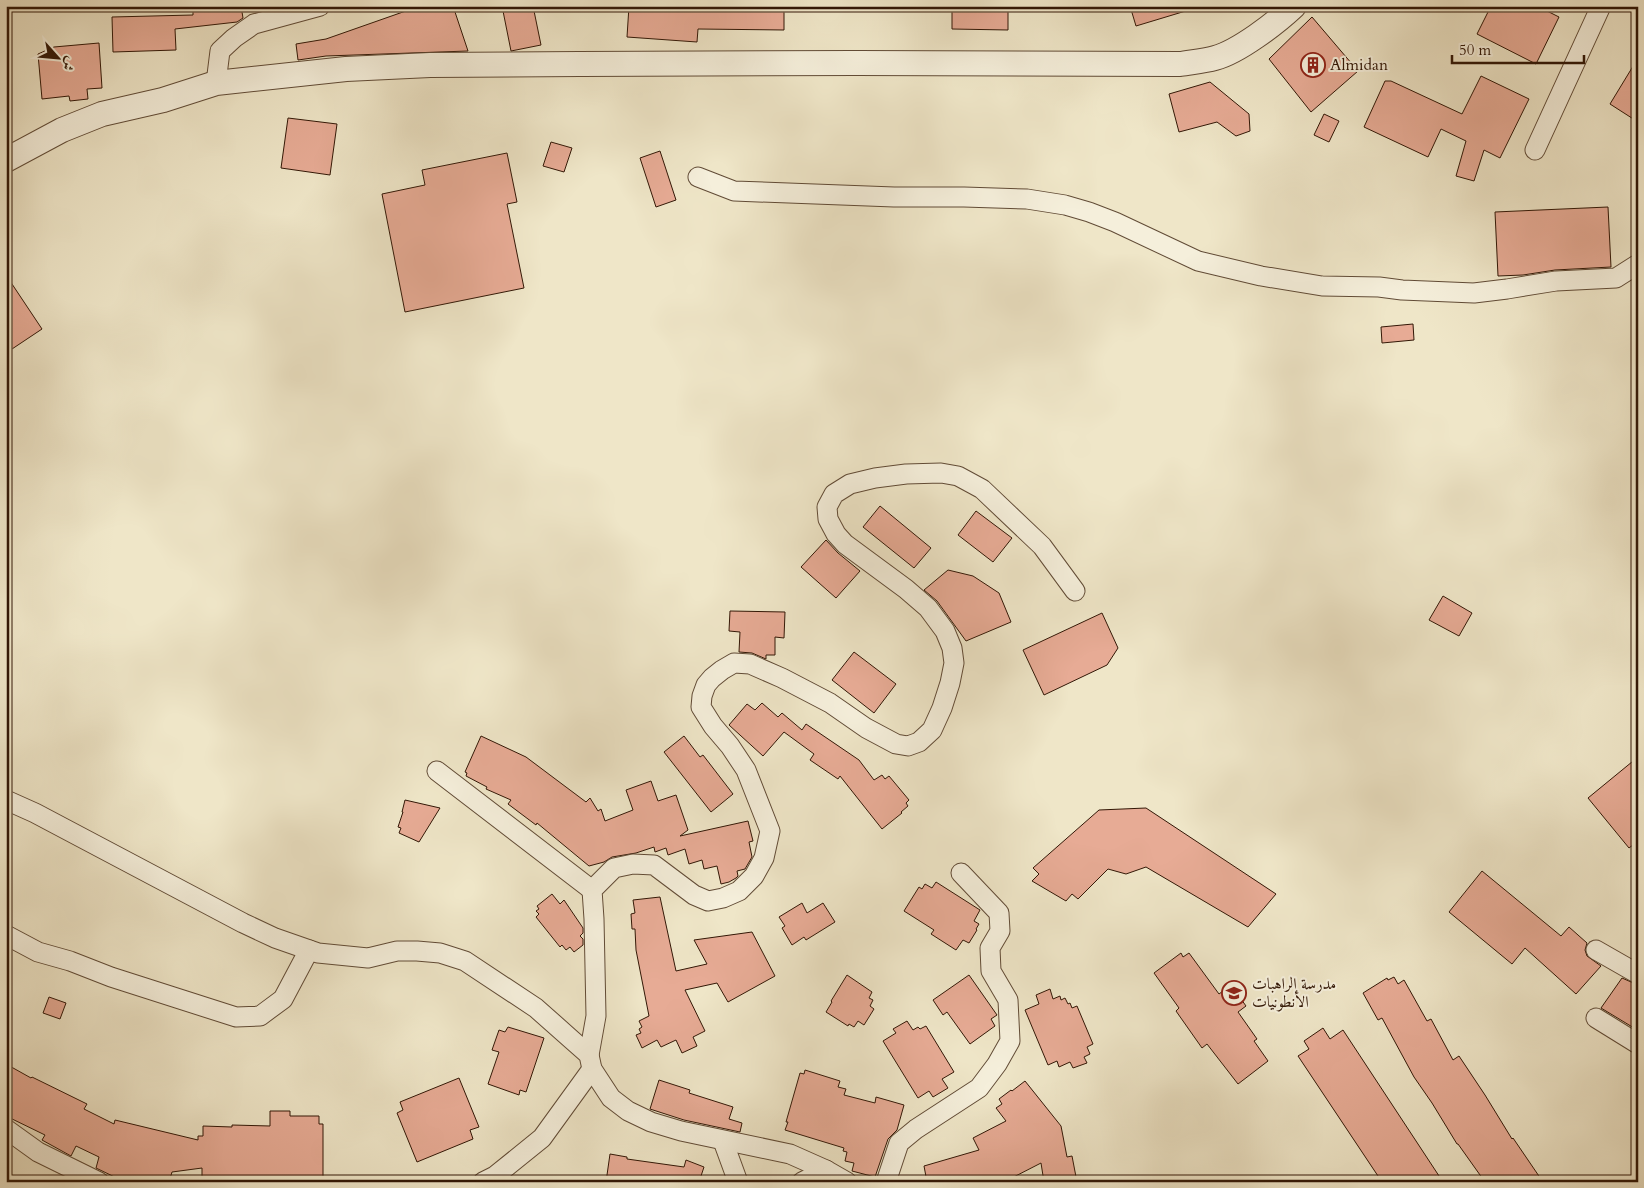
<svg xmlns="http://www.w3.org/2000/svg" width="1644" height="1188" viewBox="0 0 1644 1188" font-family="Cardo,Amiri,serif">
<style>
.building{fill:#e7ab95;stroke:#321706}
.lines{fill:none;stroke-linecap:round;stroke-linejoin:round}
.minor-casing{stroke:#614b36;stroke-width:21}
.tertiary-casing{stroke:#614b36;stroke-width:26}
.minor{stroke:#f5efdb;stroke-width:19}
.tertiary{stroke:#f5efdb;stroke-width:24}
.labels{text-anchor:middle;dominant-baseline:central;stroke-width:4;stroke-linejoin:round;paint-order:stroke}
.poi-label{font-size:16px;fill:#321706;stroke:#f5efdb;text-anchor:start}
</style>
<rect width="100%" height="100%" fill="#efe6c8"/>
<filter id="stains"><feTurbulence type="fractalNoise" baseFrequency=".004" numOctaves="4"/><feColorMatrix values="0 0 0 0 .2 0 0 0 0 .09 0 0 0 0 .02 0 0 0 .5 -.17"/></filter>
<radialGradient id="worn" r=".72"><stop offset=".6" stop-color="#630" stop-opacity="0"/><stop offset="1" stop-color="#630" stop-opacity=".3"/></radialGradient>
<g class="building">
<polygon points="193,6 241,6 243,18 237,22 175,29 176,50 113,52 112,17 193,15"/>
<polygon points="420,6 453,6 468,51 326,56 298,60 296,44 326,39"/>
<polygon points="502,6 533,6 541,45 511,51"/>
<polygon points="629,6 784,6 784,30 698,29 697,42 627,37"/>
<polygon points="952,6 1008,6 1008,30 952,29"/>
<polygon points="1130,6 1188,6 1189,10 1136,26"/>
<polygon points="1491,6 1537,6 1559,17 1536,64 1477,34"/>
<polygon points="1312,17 1358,71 1311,112 1269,59"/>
<polygon points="99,43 102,88 87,89 88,99 70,101 69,96 42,99 38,54 54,47"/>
<polygon points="1638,58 1638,122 1610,104"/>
<polygon points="1481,76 1529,99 1500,158 1484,150 1474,181 1456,176 1466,141 1441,129 1428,157 1364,127 1385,81 1391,81 1462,114"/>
<polygon points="1210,82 1249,114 1250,131 1236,136 1217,122 1179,132 1169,94"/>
<polygon points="1324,114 1339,121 1329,142 1314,135"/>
<polygon points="288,118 337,124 330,175 281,168"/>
<polygon points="551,142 572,148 564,172 543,166"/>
<polygon points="660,151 676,200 656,207 640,158"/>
<polygon points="507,153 517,202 507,204 524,288 405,312 382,194 425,185 422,170"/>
<polygon points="1608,207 1611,267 1555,270 1523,275 1498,276 1495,212"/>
<polygon points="6,275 42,329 6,353"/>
<polygon points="1413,324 1414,340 1382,343 1381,327"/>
<polygon points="880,506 931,548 914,568 863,527"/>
<polygon points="976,511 1012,538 993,562 958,535"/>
<polygon points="826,540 838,553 860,571 836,598 801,567"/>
<polygon points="948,570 973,576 999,593 1011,622 966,641 937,601 924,590"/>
<polygon points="1443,596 1472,613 1459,636 1429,620"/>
<polygon points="730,611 785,612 784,638 775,637 775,655 766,655 766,659 752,653 739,652 740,632 729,631"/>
<polygon points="1102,613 1118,648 1107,665 1044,695 1023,650"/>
<polygon points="854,652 896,684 874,713 832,680"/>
<polygon points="762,703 778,717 782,713 802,730 806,724 859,760 874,780 882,775 885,779 889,776 909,800 906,803 908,806 901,812 902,813 882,829 840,776 838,779 810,760 814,754 784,732 763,756 729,725 747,704 755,710"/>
<polygon points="481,736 526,757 586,802 590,798 598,811 601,809 605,821 633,810 626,790 651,781 658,801 676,795 688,830 680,836 748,821 753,841 749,842 752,857 745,869 737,871 738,876 736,878 729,882 721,884 717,866 704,869 702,860 689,864 685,849 668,855 666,848 655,852 654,847 636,853 612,857 604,862 589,866 537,823 536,825 508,804 511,800 486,789 487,787 466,776 467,773 465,772"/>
<polygon points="684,736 700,757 703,755 733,794 711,812 664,752"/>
<polygon points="1638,757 1638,841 1629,848 1588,798"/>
<polygon points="405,800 440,808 419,842 399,833 401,828 398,827 403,812 402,812"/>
<polygon points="1146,808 1276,894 1248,927 1146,867 1126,874 1108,869 1078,899 1072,894 1066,901 1032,881 1039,874 1033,868 1099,810"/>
<polygon points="1482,871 1561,936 1569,927 1587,943 1585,950 1587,956 1601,966 1576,994 1525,948 1512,964 1449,912"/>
<polygon points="936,882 980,910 974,921 979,924 976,929 977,930 969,943 963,940 956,950 931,934 934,930 904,911 919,887 922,889 925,884 932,888"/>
<polygon points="552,894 560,904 564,900 583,928 583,933 580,936 583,939 583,945 574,952 570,947 566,950 562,945 560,947 536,917 539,914 536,911 539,909 537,906"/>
<polygon points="660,897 676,971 707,964 694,940 752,932 775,976 728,1002 717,983 685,990 705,1031 693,1037 697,1046 682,1053 676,1040 661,1047 657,1040 642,1048 636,1035 641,1033 639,1029 642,1027 639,1021 649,1016 636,950 635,929 632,929 631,914 635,913 633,900"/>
<polygon points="802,903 807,913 823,903 835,922 806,940 804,937 792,945 782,928 785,926 779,917"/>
<polygon points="1181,953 1183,957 1189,953 1219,994 1231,985 1246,1006 1238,1012 1257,1039 1254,1041 1268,1061 1238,1084 1207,1044 1202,1048 1176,1011 1179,1008 1154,973"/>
<polygon points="847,975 872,992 869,998 873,1000 870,1006 874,1009 864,1025 858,1021 854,1027 849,1024 848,1026 826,1012 832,1002 831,1001"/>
<polygon points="969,975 997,1015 991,1019 995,1026 970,1044 947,1012 943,1015 933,1000"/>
<polygon points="1394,977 1398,984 1404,980 1427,1021 1431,1019 1453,1060 1459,1056 1485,1095 1512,1139 1513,1138 1543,1182 1485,1182 1458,1144 1457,1144 1432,1103 1414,1077 1382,1018 1378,1020 1363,993 1387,978 1388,980"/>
<polygon points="1622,978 1638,985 1638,1023 1634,1028 1601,1008"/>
<polygon points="1050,989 1053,999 1060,996 1061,1000 1065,998 1068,1004 1070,1003 1072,1008 1077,1006 1093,1044 1087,1047 1090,1054 1084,1057 1087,1063 1073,1068 1070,1062 1059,1067 1057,1061 1048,1065 1025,1010 1039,1004 1036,995"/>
<polygon points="49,997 66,1003 60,1019 43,1013"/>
<polygon points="907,1021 913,1030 918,1027 920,1029 926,1026 954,1072 942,1079 948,1088 933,1097 929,1091 918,1098 883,1041 896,1033 893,1029"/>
<polygon points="508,1027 544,1038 526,1092 520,1090 519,1095 488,1084 499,1052 492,1050 499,1030 505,1032"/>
<polygon points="1323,1028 1330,1039 1343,1030 1443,1182 1382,1182 1298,1056 1309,1049 1304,1041"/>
<polygon points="6,1064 31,1078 32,1077 87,1104 84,1109 114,1124 115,1120 198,1140 198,1136 203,1136 203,1126 232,1127 232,1125 270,1126 270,1111 290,1111 290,1116 319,1116 319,1124 323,1124 323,1182 273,1182 273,1180 246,1180 246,1182 202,1182 202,1168 172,1172 169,1182 125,1182 96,1168 99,1157 76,1146 71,1156 42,1140 45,1135 6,1116"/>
<polygon points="805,1070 840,1081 838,1087 846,1089 844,1095 875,1103 876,1097 904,1105 897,1130 888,1139 875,1177 852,1171 854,1163 845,1161 847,1152 843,1151 844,1148 785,1130 788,1122 786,1122 800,1073 804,1074"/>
<polygon points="459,1078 479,1127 470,1130 473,1139 417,1162 397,1113 403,1110 400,1102"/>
<polygon points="659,1080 690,1090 689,1093 733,1107 729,1119 742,1123 740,1132 684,1120 650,1109"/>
<polygon points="1025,1081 1061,1126 1067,1157 1072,1156 1077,1182 1044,1182 1041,1163 1004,1182 927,1182 924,1166 979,1150 973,1138 1006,1121 996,1108 1002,1104 999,1099 1011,1090 1012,1091"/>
<polygon points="610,1154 627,1157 627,1159 684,1167 686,1160 704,1167 699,1182 606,1182"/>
</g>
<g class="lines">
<defs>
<g id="minor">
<polyline points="216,83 220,51 234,38 254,24 320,6"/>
<polyline points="1535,150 1601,6"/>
<polyline points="698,177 734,191 894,197 964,197 1027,199 1065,205 1089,212 1115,222 1198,261 1261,276 1322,286 1379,287 1402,290 1474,293 1507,289 1556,281 1616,278 1638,264"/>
<polyline points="437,771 592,890"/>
<polyline points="6,800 35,813 243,923 275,938 318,953 368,958 397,951 417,951 440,953 465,961 536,1008 572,1040 589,1055 592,1069 611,1098 628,1111 651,1122 681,1131 790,1154 826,1170 847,1182"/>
<polyline points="6,935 38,952 70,961 111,977 236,1017 260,1016 283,999 309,950"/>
<polyline points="1596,950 1638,974"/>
<polyline points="1596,1018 1638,1044"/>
<polyline points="589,1055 596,1016 594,919 592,890 614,868 633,864 654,865 694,895 708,901 723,898 739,891 754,876 764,858 770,831 746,770 730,746 713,726 701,707 702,696 706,685 712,678 722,670 734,663 750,664 782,678 830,703 866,728 896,744 908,746 919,742 932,730 942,708 950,683 954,663 952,648 945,631 928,608 906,589 845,544 836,534 828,519 827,507 834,494 850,484 875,478 906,474 941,473 958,476 982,489 1042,546 1075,591"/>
<polyline points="6,1129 38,1152 99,1182"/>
<polyline points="723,1141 738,1182"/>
<polyline points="483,1182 495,1176 542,1138 592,1069"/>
<polyline points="802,1182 826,1170"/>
<polyline points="886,1182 899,1143 916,1129 979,1088 997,1064 1010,1041 1008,1000 991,971 990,948 1000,931 999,913 961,873"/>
</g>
<path id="tertiary" d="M6,160l56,-30 40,-16 61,-14 53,-17 130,-14 84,-4 150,-1 276,-1 324,1c12,-2 24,-3 35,-6 23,-6 61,-35 79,-52"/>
</defs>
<use href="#minor" class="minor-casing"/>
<use href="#tertiary" class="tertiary-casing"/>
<use href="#minor" class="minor"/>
<use href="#tertiary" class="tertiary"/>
</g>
<defs>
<symbol id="building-ring" viewBox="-11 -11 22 22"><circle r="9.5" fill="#f5efdb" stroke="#8f2418" stroke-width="1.5"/><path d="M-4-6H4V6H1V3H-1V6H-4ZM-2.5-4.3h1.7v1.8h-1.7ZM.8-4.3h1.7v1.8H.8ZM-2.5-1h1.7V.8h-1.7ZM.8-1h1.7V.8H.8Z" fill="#8f2418"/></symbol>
<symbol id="school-ring" viewBox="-11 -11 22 22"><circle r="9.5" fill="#f5efdb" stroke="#8f2418" stroke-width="1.5"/><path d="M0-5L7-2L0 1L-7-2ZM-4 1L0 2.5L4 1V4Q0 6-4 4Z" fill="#8f2418"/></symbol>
</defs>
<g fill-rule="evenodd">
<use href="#building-ring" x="1299" y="51" width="28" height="28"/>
<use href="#school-ring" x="1220" y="979" width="28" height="28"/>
</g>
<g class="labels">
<g class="poi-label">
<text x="1330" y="65">Almidan</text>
<text x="1252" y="984">مدرسة الراهبات<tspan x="1252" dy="18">الأنطونيات</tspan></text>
</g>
</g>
<rect width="1644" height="1188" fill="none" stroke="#efe6c8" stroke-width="25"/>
<rect x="8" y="8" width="1629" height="1173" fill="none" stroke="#321706" stroke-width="2.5"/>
<rect x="12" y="12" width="1619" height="1163" fill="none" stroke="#321706"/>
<g transform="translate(58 58) rotate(117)" stroke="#f5efdb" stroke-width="4" paint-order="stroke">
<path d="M0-4L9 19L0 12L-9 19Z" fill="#321706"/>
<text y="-8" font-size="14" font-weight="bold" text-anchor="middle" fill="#321706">ش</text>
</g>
<path d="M1452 55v8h132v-8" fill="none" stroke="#321706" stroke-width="2.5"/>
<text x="1459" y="55" font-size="15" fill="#321706" stroke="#f5efdb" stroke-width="4" paint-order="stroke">50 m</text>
<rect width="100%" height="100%" filter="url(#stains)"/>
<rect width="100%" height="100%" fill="url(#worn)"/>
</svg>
